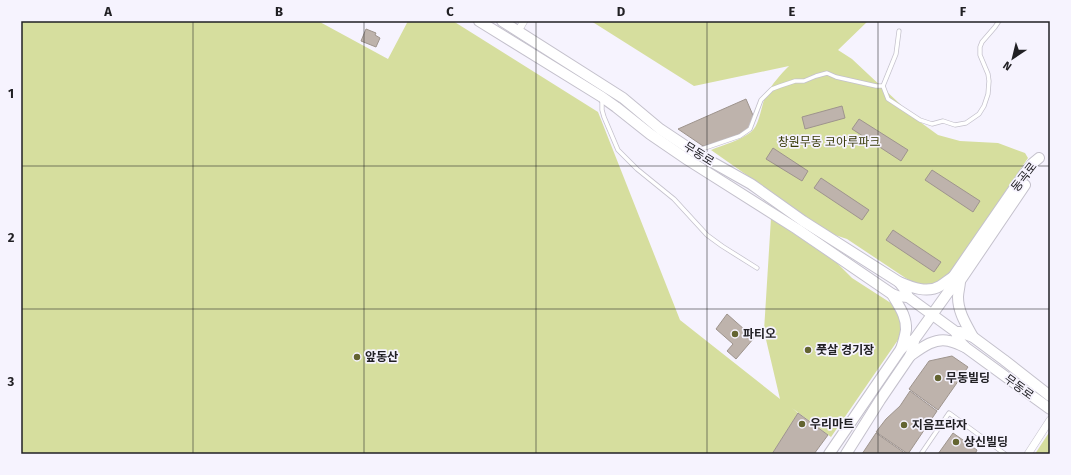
<svg xmlns="http://www.w3.org/2000/svg" width="1071" height="475" viewBox="0 0 1071 475" font-family="'Fira Sans','Noto Sans KR',sans-serif">
<style>
.green{fill:#d6de9e}
.building{fill:#beb3ac;stroke:#9e948d}
.lines{fill:none;stroke-linecap:round;stroke-linejoin:round}
.service-casing{stroke:#c4c1cc;stroke-width:5}
.minor-casing{stroke:#c4c1cc;stroke-width:8}
.secondary-casing{stroke:#c4c1cc;stroke-width:12}
.service{stroke:#fff;stroke-width:3.5}
.minor{stroke:#fff;stroke-width:7}
.secondary{stroke:#fff;stroke-width:10}
.grid{fill:none;stroke:#212024;stroke-width:1;stroke-opacity:0.55}
.poi-dot{fill:#636431;stroke:#f6f3fe;stroke-width:1.5}
.labels{text-anchor:middle;dominant-baseline:central;stroke-width:3.5;stroke-linejoin:round;paint-order:stroke}
.park-label{font-size:12px;fill:#363906;stroke:#f6f3fe}
.street-label{font-size:12px;fill:#212024;stroke:#f6f3fe}
.poi-label{font-size:12px;font-weight:bold;fill:#212024;stroke:#f6f3fe;text-anchor:start}
.neatline{fill:none;stroke:#212024;stroke-width:1.5}
.grid-label{font-size:13px;text-anchor:middle;font-weight:bold;fill:#212024}
</style>
<rect width="100%" height="100%" fill="#f6f3fe"/>
<g class="green">
<polygon points="21,21 318,21 388,59 408,21 453,21 598,112 680,320 780,399 764,331 771,218 836,262 852,278 897,307 902,320 900,337 831,437 792,408 798,413 772,454 21,454"/>
<path d="M591,21h277l-30,29 14,9 64,60 22,16 22,6 38,2 27,10 3,5 -81,120c-14,8 -21,9 -37,3l-63,-42 -18,-6 -118,-83c12,-5 30,-10 40,-18 9,-7 10,-27 15,-37 6,-11 15,-21 23,-29l-95,20z"/>
<polygon points="1050,431 1050,454 1035,454"/>
</g>
<g class="building">
<polygon points="366,29 376,33 375,35 380,38 376,47 361,41"/>
<polygon points="746,99 755,120 750,129 725,141 703,146 678,129"/>
<polygon points="842,106 845,118 805,129 802,117"/>
<polygon points="859,119 908,150 901,161 852,129"/>
<polygon points="773,148 808,171 802,181 766,159"/>
<polygon points="932,170 980,201 973,212 925,180"/>
<polygon points="821,178 869,210 862,220 814,188"/>
<polygon points="893,230 941,262 934,272 886,240"/>
<polygon points="727,314 754,338 736,359 727,351 733,344 716,329"/>
<polygon points="952,356 968,367 938,410 909,389 929,361"/>
<polygon points="910,391 937,411 908,454 876,432 886,419 900,406"/>
<polygon points="798,413 828,435 814,454 772,454"/>
<polygon points="876,433 906,454 862,454"/>
<polygon points="953,433 977,450 975,454 938,454"/>
</g>
<g class="lines">
<defs>
<g id="service">
<polyline points="883,86 896,54 899,31"/>
<polyline points="602,99 602,110 604,117 618,150 637,169 674,199 707,235 722,246 757,268"/>
<polyline points="697,152 702,149 740,136 750,129 761,100 772,89 780,86 795,81 804,81 816,76 827,73 836,77 876,86 883,86 888,99 920,120 932,124 943,121 955,125 966,123 979,114 984,106 988,94 989,81 988,74 980,55 980,47 982,42 995,27 999,21"/>
<polyline points="921,454 949,413 1005,454"/>
</g>
<g id="minor">
<polyline points="518,31 524,21"/>
<polyline points="1028,454 1050,420"/>
</g>
<g id="secondary">
<polyline points="479,21 602,97 616,107 650,134 688,160 797,229 892,294 897,296 908,297 956,332 960,332 973,337 1004,360 1050,396"/>
<polyline points="502,21 623,98 660,129 696,153 751,184 803,221 899,282 906,291 908,297"/>
<path d="M960,281c0,5 -2,11 -2,16 0,15 8,27 15,40"/>
<path d="M899,282c12,5 28,12 41,4 4,-2 8,-6 13,-9"/>
<polyline points="949,291 953,288 960,281 1025,185"/>
<path d="M892,294c6,11 15,22 14,36 -1,6 -3,13 -5,19"/>
<path d="M956,332c1,6 4,10 9,15l85,62"/>
<polyline points="914,340 949,291 953,277 1024,174 1033,163 1039,158"/>
<path d="M910,356c11,-8 25,-19 39,-15 6,1 11,4 16,6"/>
<polyline points="829,454 901,349 910,341 914,340"/>
<polyline points="846,454 880,400 910,356 913,349 914,340"/>
</g>
</defs>
<use href="#service" class="service-casing"/>
<use href="#minor" class="minor-casing"/>
<use href="#secondary" class="secondary-casing"/>
<use href="#service" class="service"/>
<use href="#minor" class="minor"/>
<use href="#secondary" class="secondary"/>
</g>
<path class="grid" d="M193,21v433M364,21v433M536,21v433M707,21v433M878,21v433M21,166h1029M21,309h1029"/>
<g class="poi-dot">
<circle cx="735" cy="334" r="4"/>
<circle cx="808" cy="350" r="4"/>
<circle cx="357" cy="357" r="4"/>
<circle cx="938" cy="378" r="4"/>
<circle cx="802" cy="424" r="4"/>
<circle cx="904" cy="425" r="4"/>
<circle cx="956" cy="442" r="4"/>
</g>
<g class="labels">
<g class="park-label">
<text x="829" y="142">창원무동 코아루파크</text>
</g>
<g class="street-label">
<text transform="translate(699 154) rotate(32)">무동로</text>
<text transform="translate(1024 177) rotate(-52)">동곡로</text>
<text transform="translate(1019 387) rotate(36)">무동로</text>
</g>
<g class="poi-label">
<text x="743" y="334">파티오</text>
<text x="816" y="350">풋살 경기장</text>
<text x="365" y="357">앞동산</text>
<text x="946" y="378">무동빌딩</text>
<text x="810" y="424">우리마트</text>
<text x="912" y="425">지음프라자</text>
<text x="964" y="442">상신빌딩</text>
</g>
</g>
<rect width="1071" height="475" fill="none" stroke="#f6f3fe" stroke-width="44"/>
<g transform="translate(1013 58) rotate(215)" stroke="#f6f3fe" stroke-width="3" paint-order="stroke">
<path d="M0-3L7 15L0 10L-7 15Z" fill="#212024"/>
<text y="-6" font-size="11" font-weight="bold" text-anchor="middle" fill="#212024">N</text>
</g>
<rect x="22" y="22" width="1027" height="431" class="neatline"/>
<g class="grid-label">
<text x="108" y="16">A</text>
<text x="279" y="16">B</text>
<text x="450" y="16">C</text>
<text x="621" y="16">D</text>
<text x="792" y="16">E</text>
<text x="963" y="16">F</text>
<text x="11" y="98">1</text>
<text x="11" y="242">2</text>
<text x="11" y="386">3</text>
</g>
</svg>
